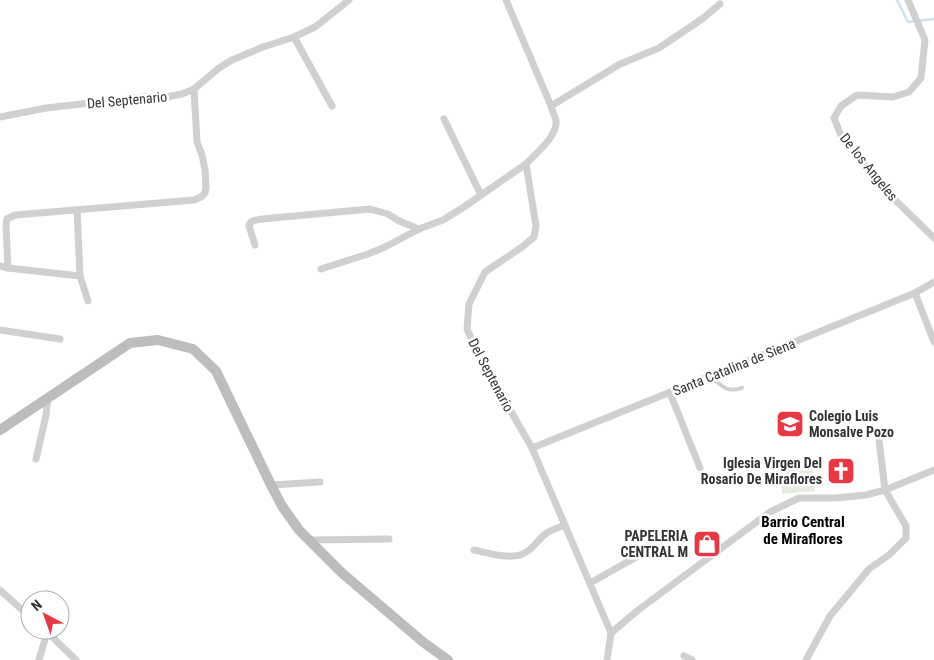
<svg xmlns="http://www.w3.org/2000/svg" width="934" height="660" viewBox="0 0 934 660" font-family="'Roboto Condensed',sans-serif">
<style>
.green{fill:#e6ecdf}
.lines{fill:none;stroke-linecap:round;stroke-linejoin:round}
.stream{stroke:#cfe2ee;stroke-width:2.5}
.lane{stroke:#d0d0d0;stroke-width:4}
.street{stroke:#d0d0d0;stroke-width:7}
.secondary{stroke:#bdbdbd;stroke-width:10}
.labels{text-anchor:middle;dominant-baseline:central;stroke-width:5;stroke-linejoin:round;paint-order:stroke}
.street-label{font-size:14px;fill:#333;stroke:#fff}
.poi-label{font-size:14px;font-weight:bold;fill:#333;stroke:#fff;text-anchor:end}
.neighbourhood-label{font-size:15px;font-weight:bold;fill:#000;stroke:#fff}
</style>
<rect width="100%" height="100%" fill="#fff"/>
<polygon class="green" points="812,462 815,491 782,494 780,465"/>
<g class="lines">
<polyline class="stream" points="897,0 908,22 934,19"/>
<path class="lane" d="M710,376c12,10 16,17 32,12"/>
<g class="street">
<path d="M506,0l45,106c1,5 4,10 5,15 2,15 -21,33 -30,43l10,62 -2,11 -12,10 -37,25 -16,32 -2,25 16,34 49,85 79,185 -4,27"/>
<polyline points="908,0 925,40 921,78 909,92 893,97 857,95 841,106 834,118 842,138 885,190 934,238"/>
<polyline points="294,37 332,106"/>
<polyline points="551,106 620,64 659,48 702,19 720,4"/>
<polyline points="0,117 46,108 143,97 167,97 182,94 194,89 219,68 232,60 263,47 294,37 315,27 349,0"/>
<polyline points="444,119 481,195"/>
<polyline points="77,210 80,276"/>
<path d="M255,245l-6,-19c1,-6 7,-6 13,-7l108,-10 18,5 11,7 20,8 24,-9 21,-13 62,-43"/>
<polyline points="0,266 8,268 80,276 88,301"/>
<polyline points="8,268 6,225 7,219 15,215 194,200 201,197 205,193 206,188 205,170 202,155 197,142 194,89"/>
<polyline points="321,269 368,254 385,247 419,229"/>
<polyline points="915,293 934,342"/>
<polyline points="0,330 60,339"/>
<polyline points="670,393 700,468"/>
<polyline points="532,448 915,293 934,282"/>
<polyline points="36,459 46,415 48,397"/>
<polyline points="271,485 320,482"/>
<polyline points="309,540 389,539"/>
<path d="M474,550c13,3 34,9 46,5 11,-3 16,-13 24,-20 6,-5 14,-7 21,-10"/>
<polyline points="590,583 654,547"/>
<polyline points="0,590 30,617"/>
<polyline points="45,630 76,660"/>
<polyline points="611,633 637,611 770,512 799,498 836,498 866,495 885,490 934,470"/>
<polyline points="684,656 692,660"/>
<polyline points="39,660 47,632"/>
<polyline points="806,660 830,616 869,569 889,555 906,538 906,526 885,490 879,440"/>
</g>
<polyline class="secondary" points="0,430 130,343 158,340 193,349 216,371 271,485 282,506 299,530 342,573 423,642 448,660"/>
</g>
<defs>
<symbol id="school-square" viewBox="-11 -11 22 22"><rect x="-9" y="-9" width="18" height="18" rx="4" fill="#e63946" stroke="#fff"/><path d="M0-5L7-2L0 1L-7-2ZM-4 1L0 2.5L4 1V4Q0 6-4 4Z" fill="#fff"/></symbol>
<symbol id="church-square" viewBox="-11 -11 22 22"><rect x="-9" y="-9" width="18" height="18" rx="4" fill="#e63946" stroke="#fff"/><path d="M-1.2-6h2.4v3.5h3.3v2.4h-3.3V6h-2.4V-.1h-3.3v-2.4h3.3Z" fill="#fff"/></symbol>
<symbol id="shop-square" viewBox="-11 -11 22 22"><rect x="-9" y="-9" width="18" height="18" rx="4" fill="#e63946" stroke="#fff"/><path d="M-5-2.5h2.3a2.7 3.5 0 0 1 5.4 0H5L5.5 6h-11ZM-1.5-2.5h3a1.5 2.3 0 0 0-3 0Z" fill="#fff"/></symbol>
</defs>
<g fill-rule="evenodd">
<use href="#school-square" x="774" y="408" width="32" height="32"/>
<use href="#church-square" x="825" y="455" width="32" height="32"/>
<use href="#shop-square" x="691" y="528" width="32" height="32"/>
</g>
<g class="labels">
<g class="street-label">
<text transform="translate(127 100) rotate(-5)">Del Septenario</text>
<text transform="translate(869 167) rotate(51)">De los Angeles</text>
<text transform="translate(734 367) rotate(-22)">Santa Catalina de Siena</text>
<text transform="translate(491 375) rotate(62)">Del Septenario</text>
</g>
<g class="poi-label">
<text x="809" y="416" text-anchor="start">Colegio Luis<tspan x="809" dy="16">Monsalve Pozo</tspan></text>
<text x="822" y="463">Iglesia Virgen Del<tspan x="822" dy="16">Rosario De Miraflores</tspan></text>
<text x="688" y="536">PAPELERIA<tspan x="688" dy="16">CENTRAL M</tspan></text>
</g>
<g class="neighbourhood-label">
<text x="803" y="522">Barrio Central<tspan x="803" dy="17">de Miraflores</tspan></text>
</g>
</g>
<g transform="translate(45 615) rotate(319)"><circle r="24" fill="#ffffff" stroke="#adadad"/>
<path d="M0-4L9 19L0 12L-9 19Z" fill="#e63946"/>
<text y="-8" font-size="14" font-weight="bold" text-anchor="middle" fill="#333333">N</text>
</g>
</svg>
